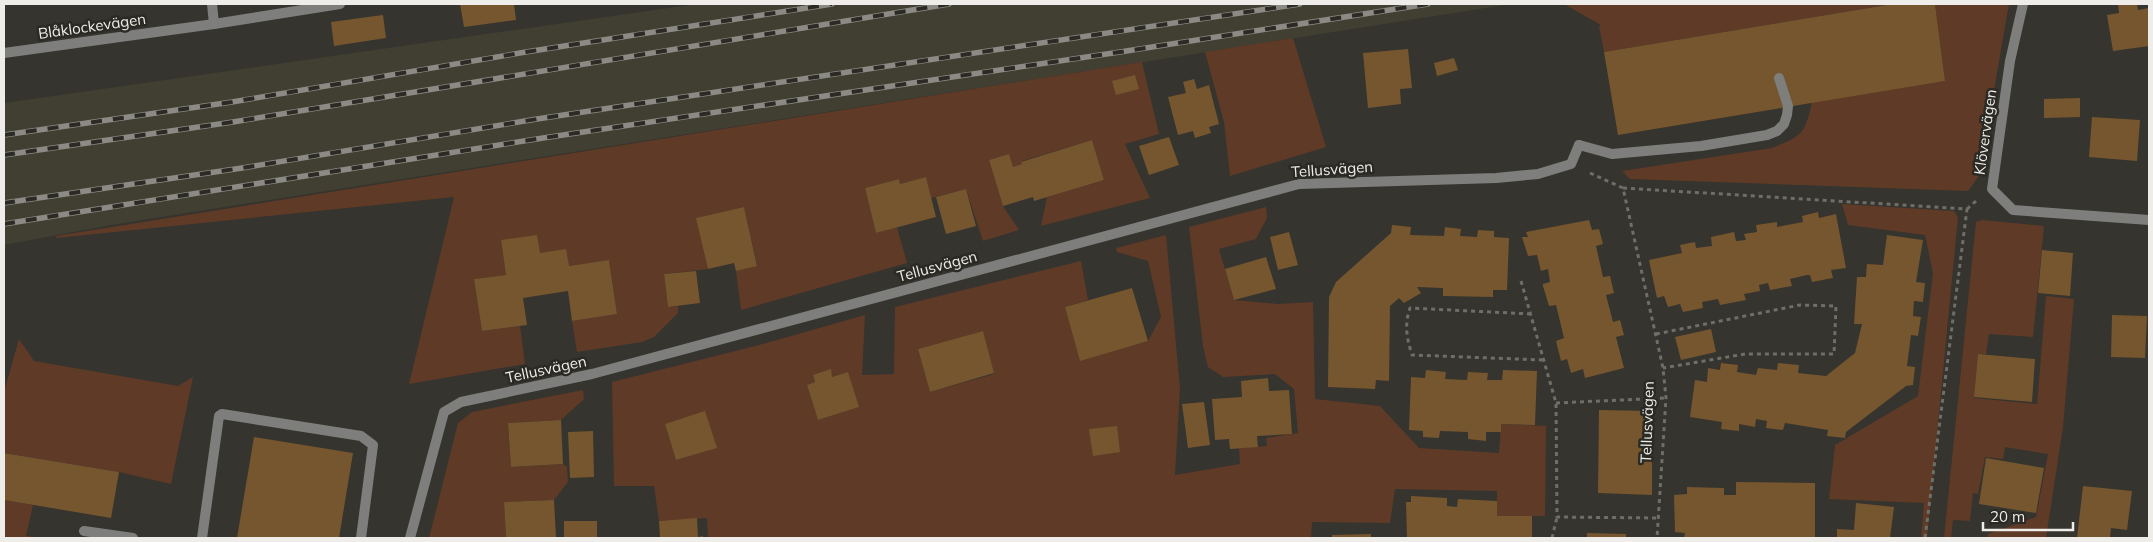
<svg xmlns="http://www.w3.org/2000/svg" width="2153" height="542" viewBox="0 0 2153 542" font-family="Mulish,sans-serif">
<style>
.built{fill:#413e32}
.green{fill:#5f3a27;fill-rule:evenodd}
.building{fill:#76562e}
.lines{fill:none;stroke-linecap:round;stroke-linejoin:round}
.path{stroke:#6f6e69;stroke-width:3;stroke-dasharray:4 4;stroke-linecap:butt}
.lane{stroke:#7e7f7c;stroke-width:10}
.street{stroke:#7e7f7c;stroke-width:10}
.rail-casing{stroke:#8b8a85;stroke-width:5.5}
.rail{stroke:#2b2a24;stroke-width:4;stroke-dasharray:11;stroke-linecap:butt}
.labels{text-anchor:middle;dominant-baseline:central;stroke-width:5;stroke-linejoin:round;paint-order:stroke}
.street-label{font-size:15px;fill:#eeede9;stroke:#2b2a24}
</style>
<rect width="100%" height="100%" fill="#35342e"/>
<polygon class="built" points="696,4 1511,4 111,225 4,245 4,103"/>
<g class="green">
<polygon points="1564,4 1893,4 1604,52 1599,26 1601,25"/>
<path d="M1935,4h74l-30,172 -11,15 -338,-12 -8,-8 150,-23c30,-12 33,-14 40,-46l133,-21z"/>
<polygon points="1293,38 1326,147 1230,176 1224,122 1205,52"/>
<polygon points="1142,62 1159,134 1125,144 1150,198 1041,226 1047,197 1104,180 1092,140 1022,161 1022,164 1013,167 1009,154 989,160 1003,206 1019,230 983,241 966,189 931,198 926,177 900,184 899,179 865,188 876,233 897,227 907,263 741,310 736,271 757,265 744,207 697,218 708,269 664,274 668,307 678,306 678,313 654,337 642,342 577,352 572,321 617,314 609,260 569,266 540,253 501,240 506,275 474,279 482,331 520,326 525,364 409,384 454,197 56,238 56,236"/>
<polygon points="1842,204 1954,211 1958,217 1927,538 1921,538 1924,503 1829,499 1835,445 1918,396 1933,273 1925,235 1848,225"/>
<path d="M1266,207l1,11 -11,21 -37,10 15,51 44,4 35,-2 2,97 65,7 39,42 80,5 2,-29 45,2 -1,90h-48v-25l-102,-2 -5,34 -78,-1 -1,16h-603l-1,-20 -48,3 -5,-35h-40l-2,-104 147,-37 106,-30 -3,60 32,-1 1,-67 186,-46 7,39 -23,7 15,53 68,-19 13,-24 -13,-56 -31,-9 -1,-4 50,-13 14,153 -5,87 65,-11 -1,-16 28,-2 -1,-8 32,-5 -4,-44 -19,-15 -52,3 -15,-10 -5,-21 -14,-119zM983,331l11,43 -64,18 -12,-43zM830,370l2,7 16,-5 10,35 -40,13 -11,-35 8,-3 -2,-7zM705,412l11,36 -40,12 -11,-36z"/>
<polygon points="1982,220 2044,226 2033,337 1989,334 1986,354 1978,354 1974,398 2037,404 2046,296 2074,299 2063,427 2046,538 1987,538 1988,534 2036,517 2048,454 2005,447 2003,459 1985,457 1978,494 1973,493 1970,521 1953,520 1951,538 1944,538 1976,222"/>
<polygon points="19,339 34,361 178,386 193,377 171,484 119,472 5,453 4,455 4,392"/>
<polygon points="583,390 584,399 561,420 508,423 511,467 563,464 567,467 568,482 554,500 504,502 506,538 429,538 458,423 472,412"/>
<polygon points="4,500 33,505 26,536 43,538 4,538"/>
</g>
<g class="building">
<polygon points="460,4 514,4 516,20 464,27"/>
<polygon points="1893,4 1935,4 1945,81 1618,135 1604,52"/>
<polygon points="2118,4 2137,4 2138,10 2149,8 2149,46 2113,51 2107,15 2119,13"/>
<polygon points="383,15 386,38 334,46 331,22"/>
<polygon points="1408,49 1412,88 1400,89 1401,104 1368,108 1363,53"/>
<polygon points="1454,58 1458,70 1437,76 1434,63"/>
<polygon points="1135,75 1139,89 1116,95 1112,81"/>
<polygon points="1194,79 1197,89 1209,85 1219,124 1209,127 1211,133 1195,138 1193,131 1178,135 1168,97 1186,93 1183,82"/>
<polygon points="2080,98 2080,117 2044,118 2044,99"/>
<polygon points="2092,117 2140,120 2137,161 2089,157"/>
<polygon points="1169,137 1179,165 1149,175 1139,146"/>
<polygon points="1092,140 1104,180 1034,201 1033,197 1003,206 989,160 1009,154 1013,167 1022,164 1021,162"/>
<polygon points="926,177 936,217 876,233 865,188 899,179 900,184"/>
<polygon points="966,189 976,226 946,234 936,197"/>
<polygon points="744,207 757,266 736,271 734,263 708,269 696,218"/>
<polygon points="1818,212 1819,218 1836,214 1846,268 1831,270 1833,278 1812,282 1810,275 1807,275 1790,279 1792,286 1770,290 1768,283 1759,285 1760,291 1744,294 1746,300 1720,305 1718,299 1702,302 1703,308 1683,312 1680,304 1668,307 1664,296 1657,298 1649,260 1682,253 1680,245 1695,242 1696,248 1712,246 1711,237 1734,232 1736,241 1746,240 1744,234 1757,232 1756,225 1777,222 1777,227 1803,222 1802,216"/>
<polygon points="1589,220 1592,230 1599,229 1603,244 1596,246 1603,277 1610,276 1614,293 1606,295 1613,322 1620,320 1624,335 1616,337 1624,368 1585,378 1583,369 1571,373 1567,359 1561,361 1556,341 1564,338 1556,305 1549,306 1543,286 1543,284 1550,282 1548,269 1541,271 1537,255 1528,256 1522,237 1528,237 1526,232"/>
<polygon points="1392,225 1411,227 1410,235 1444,236 1445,227 1461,229 1460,236 1477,237 1478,230 1494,231 1494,237 1509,238 1507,290 1493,290 1493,297 1443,296 1443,288 1417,287 1421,293 1404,303 1399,298 1390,306 1389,381 1376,380 1375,389 1328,387 1329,297 1336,282 1391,233"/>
<polygon points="1289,232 1298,265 1278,270 1270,237"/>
<polygon points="537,235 540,253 566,249 569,266 609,260 617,314 572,321 568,291 523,298 527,325 482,331 474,279 506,275 501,240"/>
<polygon points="1887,235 1923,240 1916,282 1925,283 1923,302 1914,301 1913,316 1921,317 1918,336 1911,335 1907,366 1915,367 1913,385 1906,386 1846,432 1845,438 1827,436 1828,430 1785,423 1783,430 1766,428 1767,421 1756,419 1755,427 1739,424 1739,431 1721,429 1722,422 1690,417 1695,380 1707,382 1708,368 1720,370 1721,363 1738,365 1737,372 1756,375 1758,368 1777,370 1778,363 1799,365 1798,373 1826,376 1855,353 1862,324 1854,324 1857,277 1866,277 1867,264 1883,265"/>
<polygon points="2042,250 2073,253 2070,296 2038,293"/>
<polygon points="1266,257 1276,289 1234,300 1225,269"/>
<polygon points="696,271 700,303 668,307 664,274"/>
<polygon points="1132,288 1148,341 1080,361 1065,307"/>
<polygon points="2112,315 2147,316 2145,358 2111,357"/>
<polygon points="1711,329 1716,352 1681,360 1675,337"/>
<polygon points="983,331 994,373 930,392 918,349"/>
<polygon points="1978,354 2035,359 2032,402 1974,397"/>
<polygon points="831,369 832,377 848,372 859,407 818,420 807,385 815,382 813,375"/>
<polygon points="1426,370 1446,372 1445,379 1467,380 1468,372 1488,373 1487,380 1502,380 1503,370 1537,371 1535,425 1501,424 1501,432 1486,432 1486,441 1468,439 1468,432 1440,431 1439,438 1423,437 1423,431 1409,430 1411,377 1425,378"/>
<polygon points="1268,378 1269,391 1289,390 1292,434 1257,436 1258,447 1230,449 1229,439 1215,440 1212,399 1242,397 1241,381"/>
<polygon points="1204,402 1210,445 1188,448 1182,404"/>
<polygon points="1599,410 1652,411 1652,495 1598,493"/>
<polygon points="705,411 717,448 676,460 665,424"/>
<polygon points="561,420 563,464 511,467 508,423"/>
<polygon points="1117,426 1120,452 1093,456 1089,429"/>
<polygon points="593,431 594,477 570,478 568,432"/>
<polygon points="254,437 353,453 339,538 237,538"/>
<polygon points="4,453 119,472 111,518 4,500"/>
<polygon points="1986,458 2044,468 2036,513 1979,504"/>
<polygon points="1736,482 1815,483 1815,538 1684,538 1685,533 1675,532 1674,495 1687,494 1687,487 1724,488 1724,495 1736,495"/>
<polygon points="2083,486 2132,491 2127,530 2111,528 2110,538 2077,538"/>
<polygon points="1411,496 1447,498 1447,506 1457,507 1458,499 1497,501 1497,516 1532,516 1532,538 1407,538 1406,502 1411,502"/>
<polygon points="554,500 556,538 506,538 504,502"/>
<polygon points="1856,503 1894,507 1890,538 1837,538 1837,529 1854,530"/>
<polygon points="697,518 698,537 703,536 703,538 660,538 659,521"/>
<rect x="564" y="521" width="33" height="17"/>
<polygon points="1587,533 1626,534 1626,538 1587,538"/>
<polygon points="1371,534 1371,538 1332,538 1332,535"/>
</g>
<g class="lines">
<g class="path">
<polyline points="1590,173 1623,188 1663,368 1666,398 1657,538"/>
<polyline points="1623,188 1967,209 1925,538"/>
<polyline points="1967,209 1976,201"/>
<polyline points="1521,281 1556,403 1557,517 1658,518"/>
<path d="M1531,314l-121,-6c-6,17 -3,31 2,47l132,5"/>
<polyline points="1656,334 1800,305 1836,306 1834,354 1745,354 1663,368"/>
<polyline points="1556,403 1666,398"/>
<polyline points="1552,538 1557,517"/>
</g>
<g class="lane">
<polyline points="4,53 214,24 340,4"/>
<polyline points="1579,145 1612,154 1701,146 1767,135 1777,131 1784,124 1787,115 1788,106 1779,78"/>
<polyline points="84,531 133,538"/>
<polyline points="202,538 219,416 222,414 361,436 373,445 361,538"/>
</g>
<g class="street">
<polyline points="212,4 214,24"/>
<polyline points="2023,4 2010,61 1992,189 2013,210 2149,220"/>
<polyline points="410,538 444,412 461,402 592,374 1299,184 1496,178 1538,174 1571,164 1579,145"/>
</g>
<defs>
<g id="rail">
<polyline points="4,135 232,102 526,52 832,4"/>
<polyline points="4,155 233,122 949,4"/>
<polyline points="4,203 242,168 537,119 1300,4"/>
<polyline points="4,224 543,138 1120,52 1428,4"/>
</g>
</defs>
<use href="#rail" class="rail-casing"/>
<use href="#rail" class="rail"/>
</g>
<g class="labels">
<g class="street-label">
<text transform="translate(92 26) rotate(-8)">Blåklockevägen</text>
<text transform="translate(1985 132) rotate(-82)">Klövervägen</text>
<text transform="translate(1332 169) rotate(-4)">Tellusvägen</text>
<text transform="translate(937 266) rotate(-15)">Tellusvägen</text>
<text transform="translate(546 369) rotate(-12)">Tellusvägen</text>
<text transform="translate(1647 422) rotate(-88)">Tellusvägen</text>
</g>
</g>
<rect width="2153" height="542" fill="none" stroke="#eeede9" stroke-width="10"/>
<path d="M1983 522v8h90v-8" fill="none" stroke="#eeede9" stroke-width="2.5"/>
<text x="1990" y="522" font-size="15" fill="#eeede9" stroke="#2b2a24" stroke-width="4" paint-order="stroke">20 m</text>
</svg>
